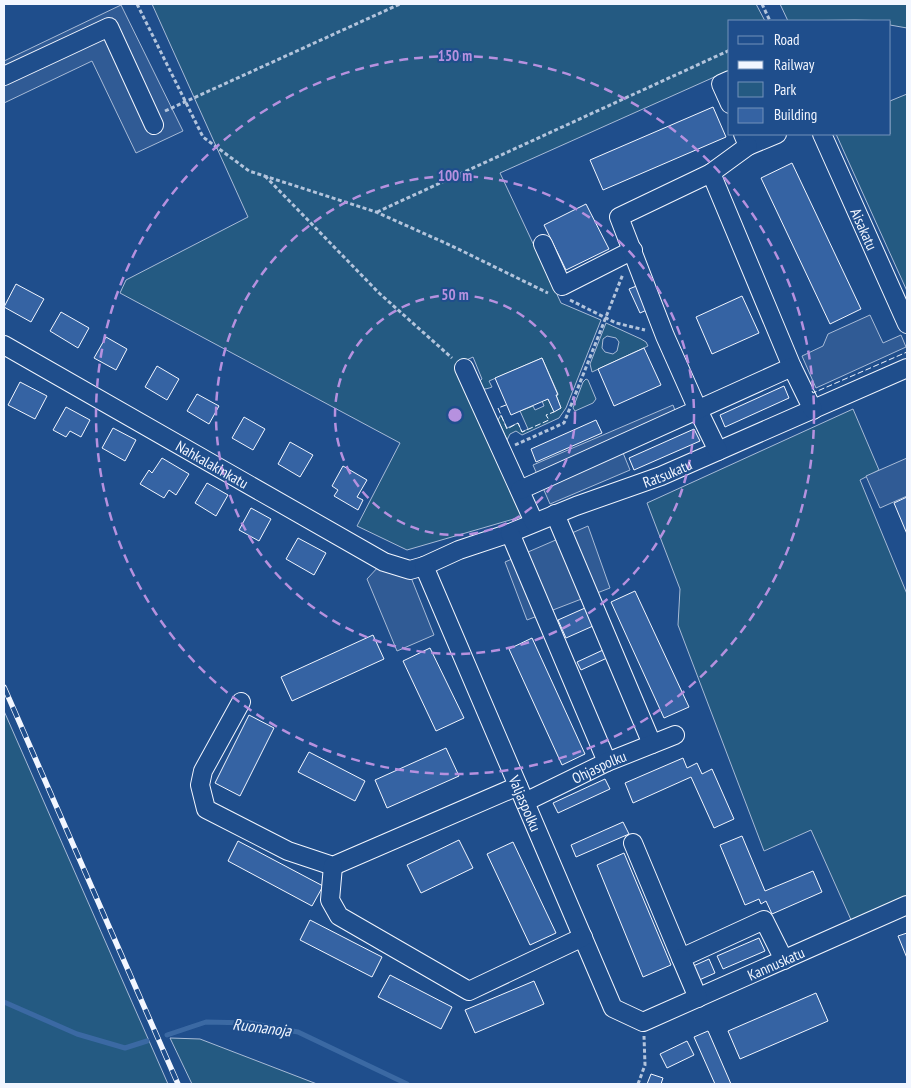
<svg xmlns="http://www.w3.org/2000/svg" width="911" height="1088" viewBox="0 0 911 1088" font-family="'PT Sans Narrow',sans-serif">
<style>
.green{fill:#245a82;stroke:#a8bbd7;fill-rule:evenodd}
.parking{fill:#305b95;stroke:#a8bbd7}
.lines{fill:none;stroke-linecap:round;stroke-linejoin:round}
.stream{stroke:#3b69a3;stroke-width:5}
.building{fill:#3563a3;stroke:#f2f6ff}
.minor-casing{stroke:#f2f6ff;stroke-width:20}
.path{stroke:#b3c4dc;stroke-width:3;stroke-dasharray:4 2.5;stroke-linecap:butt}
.minor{stroke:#1f4e8c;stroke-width:18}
.rail-casing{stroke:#f2f6ff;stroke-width:5.5}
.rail{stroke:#1f4e8c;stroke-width:4;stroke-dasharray:11;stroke-linecap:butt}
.fence{stroke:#f2f6ff;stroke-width:1;stroke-dasharray:6 2.5;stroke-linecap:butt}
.ring{fill:none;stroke:#b691df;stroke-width:2.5;stroke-dasharray:9 6}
.labels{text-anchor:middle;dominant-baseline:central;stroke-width:4;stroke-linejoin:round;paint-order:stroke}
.street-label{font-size:15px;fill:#f2f6ff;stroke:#1f4e8c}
.water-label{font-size:16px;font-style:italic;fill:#f2f6ff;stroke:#1f4e8c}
.centre{fill:#b691df;stroke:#1f4e8c;stroke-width:2.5}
.ring-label{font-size:15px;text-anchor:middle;font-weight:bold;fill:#b691df;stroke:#1f4e8c;stroke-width:4;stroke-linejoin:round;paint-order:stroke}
</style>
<rect width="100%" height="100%" fill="#1f4e8c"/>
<g class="green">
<path d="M152,4h604l9,17h-35v49l-230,103 61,130 40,17 -35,88 -7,10 -37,17 -6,-4 -6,3 -3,6 -9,-20 3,-5 6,13 11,-5 4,9 6,-3 -8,-18 13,-5 2,4 9,-4 -2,-5 6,-2 6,12 7,-3 -5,-13 2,-1 -16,-36 -53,23 3,6c-8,3 -10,3 -17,-2l7,-6 -9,-22 -17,8 68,151 -117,34 -50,-24 43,-83 -280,-150 6,-13 122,-63z"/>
<polygon points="780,4 907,4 907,28 890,25 890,21 855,20 788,21"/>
<polygon points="907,94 907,291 836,134 890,134 890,101"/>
<path d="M606,323l35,16 5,3 2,4 -56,26 -2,-8zM607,336l9,2 3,4 -2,9 -4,3 -8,-2 -3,-4 1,-9z"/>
<polygon points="586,379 588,380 596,399 593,403 575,411 573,408 583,382"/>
<polygon points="853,409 879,470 860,480 907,594 907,896 852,922 811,830 764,851 678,625 680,589 647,503"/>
<polygon points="4,711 168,1084 4,1084"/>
<polygon points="170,1038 200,1039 317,1084 192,1084"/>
</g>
<g class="parking">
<polygon points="121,5 183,131 136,153 92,61 4,103 4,61"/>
<polygon points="870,315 883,343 901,335 906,347 816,388 802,356 823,346 828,334"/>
<polygon points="673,405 678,418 619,443 630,470 550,504 533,465"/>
<polygon points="907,458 907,496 880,508 866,476"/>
<polygon points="588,526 610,588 527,620 505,562"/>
<polygon points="380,565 410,575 434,635 397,651 367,579"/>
</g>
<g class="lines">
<g class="stream">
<polyline points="4,1002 77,1034 125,1048 147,1041"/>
<polyline points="167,1035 206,1022 250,1023 298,1032 407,1084"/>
</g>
</g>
<g class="building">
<polygon points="713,107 726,137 603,190 590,160"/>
<polygon points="792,163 861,309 830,324 761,178"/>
<polygon points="586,204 609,249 566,270 544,225"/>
<polygon points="16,284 44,299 31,322 4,307"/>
<polygon points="639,285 649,309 640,313 629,289"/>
<polygon points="742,296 759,333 712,354 696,317"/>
<polygon points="61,312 89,328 78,348 50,331"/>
<polygon points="106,337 127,349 116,370 94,358"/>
<polygon points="644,348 661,385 614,406 598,369"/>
<polygon points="542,358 558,395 556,395 561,408 554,412 548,399 511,415 495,378"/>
<polygon points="157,366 179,379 167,400 145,387"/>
<polygon points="20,382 47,396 35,419 8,405"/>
<polygon points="784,386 789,398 725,427 720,415"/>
<polygon points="197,394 219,406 209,424 187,411"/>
<polygon points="66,407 90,420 81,437 70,431 66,437 53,430"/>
<polygon points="244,417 265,429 253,450 232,438"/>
<polygon points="596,420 602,433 536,462 531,449"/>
<polygon points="113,428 136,440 125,461 102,448"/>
<polygon points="694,429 700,441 634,470 629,458"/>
<polygon points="290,442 313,455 300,477 278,464"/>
<polygon points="162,458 189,474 176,495 169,490 164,498 140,484 149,470 152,473"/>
<polygon points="343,466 367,480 357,497 363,500 358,510 334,496 338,490 332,486"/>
<polygon points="207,483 228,495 216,516 195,503"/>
<polygon points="907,497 907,534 894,503"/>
<polygon points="251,508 271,519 259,541 239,530"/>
<polygon points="298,538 326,553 314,575 286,559"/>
<polygon points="635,591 689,707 664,718 611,602"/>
<polygon points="585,608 593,626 566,638 558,620"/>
<polygon points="373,635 384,659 292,701 281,677"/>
<polygon points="532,638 585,754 562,765 509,649"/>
<polygon points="430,648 464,718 436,731 403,661"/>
<polygon points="603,650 607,658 581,670 577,662"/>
<polygon points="249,715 274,728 240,796 215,783"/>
<polygon points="446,748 459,776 387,808 375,780"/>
<polygon points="309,752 365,781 355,801 298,772"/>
<polygon points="683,758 687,768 697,763 702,774 712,769 734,819 714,828 691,777 633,803 625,783"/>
<polygon points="605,779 610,789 558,813 553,803"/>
<polygon points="623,822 629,834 576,857 571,845"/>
<polygon points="742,836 765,891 813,871 822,892 772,914 766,901 761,904 759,899 745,905 720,845"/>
<polygon points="459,840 473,868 421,893 407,865"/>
<polygon points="238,841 323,886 312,906 228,861"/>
<polygon points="513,842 556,933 530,945 487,854"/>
<polygon points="624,853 671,965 643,977 597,865"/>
<polygon points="310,920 382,957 372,977 300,940"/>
<polygon points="907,933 907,958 898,936"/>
<polygon points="759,938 765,951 723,969 717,956"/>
<polygon points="709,959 715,973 697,981 691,967"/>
<polygon points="390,975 452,1007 441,1029 378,997"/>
<polygon points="534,981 544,1004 475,1033 465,1010"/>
<polygon points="816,993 828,1021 740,1059 728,1031"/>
<polygon points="708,1031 731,1084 715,1084 694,1037"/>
<polygon points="687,1041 694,1055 667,1068 660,1054"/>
<polygon points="651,1074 663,1078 661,1084 647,1084"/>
</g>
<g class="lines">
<defs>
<g id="minor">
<polyline points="4,76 109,27 154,125"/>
<polyline points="730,80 721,84 730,104"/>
<polyline points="743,134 748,146 777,134"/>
<path id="s1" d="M822,134l85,190"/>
<polyline points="711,173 748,146"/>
<polyline points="543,244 562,286 633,250"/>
<path id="s2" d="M4,345l380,217 26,8 14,-4 35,-16 51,-17 66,-27 85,-30 246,-108"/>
<polyline points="464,368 534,522"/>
<polyline points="718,451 698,410 665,336 619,217 711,173 792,367"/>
<polyline points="520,490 792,367 813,410"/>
<polyline points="555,514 652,744"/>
<polyline points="510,533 607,762"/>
<path id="s3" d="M424,566l189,442 30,14 264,-117"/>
<polyline points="241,702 203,771 200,785 206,809 288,851 333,866 518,786"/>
<path id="s4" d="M525,802l82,-40 68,-27"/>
<polyline points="633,843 681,958 764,920 784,960"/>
<polyline points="333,866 330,900 339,916 469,991 583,937"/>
<polyline points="681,958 698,998"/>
</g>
</defs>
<use href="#minor" class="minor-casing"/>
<g class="path">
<polyline points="137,4 203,137 249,171 376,212 452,246 548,293"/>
<polyline points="762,4 770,21"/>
<polyline points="165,111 400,4"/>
<polyline points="265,176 379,293 452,358"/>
<polyline points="377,212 730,50"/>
<polyline points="570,300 616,323 645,330"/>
<polyline points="515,445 564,423 623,274"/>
<polyline points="638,1084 645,1065 644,1036"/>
</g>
<use href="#minor" class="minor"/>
<defs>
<polyline id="rail" points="4,687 178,1084"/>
</defs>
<use href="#rail" class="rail-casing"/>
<use href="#rail" class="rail"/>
<g class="fence">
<polyline points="812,391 813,393 907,352"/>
<polyline points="506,405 498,408 507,429 518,423 522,432 549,420 546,415 554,412"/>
</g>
</g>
<g class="ring">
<circle cx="455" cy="415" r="120"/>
<circle cx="455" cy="415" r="239"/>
<circle cx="455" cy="415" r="359"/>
</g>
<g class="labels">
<g class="street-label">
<text stroke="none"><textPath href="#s1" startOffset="104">Aisakatu</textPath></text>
<text stroke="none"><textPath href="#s2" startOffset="240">Nahkalakinkatu</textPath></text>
<text stroke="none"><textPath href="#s2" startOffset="740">Ratsukatu</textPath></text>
<text stroke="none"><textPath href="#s4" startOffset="82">Ohjaspolku</textPath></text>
<text stroke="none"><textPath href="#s3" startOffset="258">Valjaspolku</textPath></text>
<text stroke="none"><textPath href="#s3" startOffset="659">Kannuskatu</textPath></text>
</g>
<g class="water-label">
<text transform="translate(262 1027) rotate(7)">Ruonanoja</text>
</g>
</g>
<circle cx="455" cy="415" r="8" class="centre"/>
<g class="ring-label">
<text x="455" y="61">150 m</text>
<text x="455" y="181">100 m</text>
<text x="455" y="300">50 m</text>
</g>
<rect width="911" height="1088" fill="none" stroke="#f2f6ff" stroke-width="10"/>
<rect x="728" y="20" width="162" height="115" fill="#1f4e8c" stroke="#7391ba"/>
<rect x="738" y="36" width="25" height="8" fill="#1f4e8c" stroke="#7391ba"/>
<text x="774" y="45" font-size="15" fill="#f2f6ff">Road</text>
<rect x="738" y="61" width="25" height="8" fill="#f2f6ff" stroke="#7391ba"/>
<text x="774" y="70" font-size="15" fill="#f2f6ff">Railway</text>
<rect x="738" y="82" width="25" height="15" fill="#245a82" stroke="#7391ba"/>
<text x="774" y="95" font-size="15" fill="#f2f6ff">Park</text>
<rect x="738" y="108" width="25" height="15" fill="#3563a3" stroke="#7391ba"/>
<text x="774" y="120" font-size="15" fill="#f2f6ff">Building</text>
</svg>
